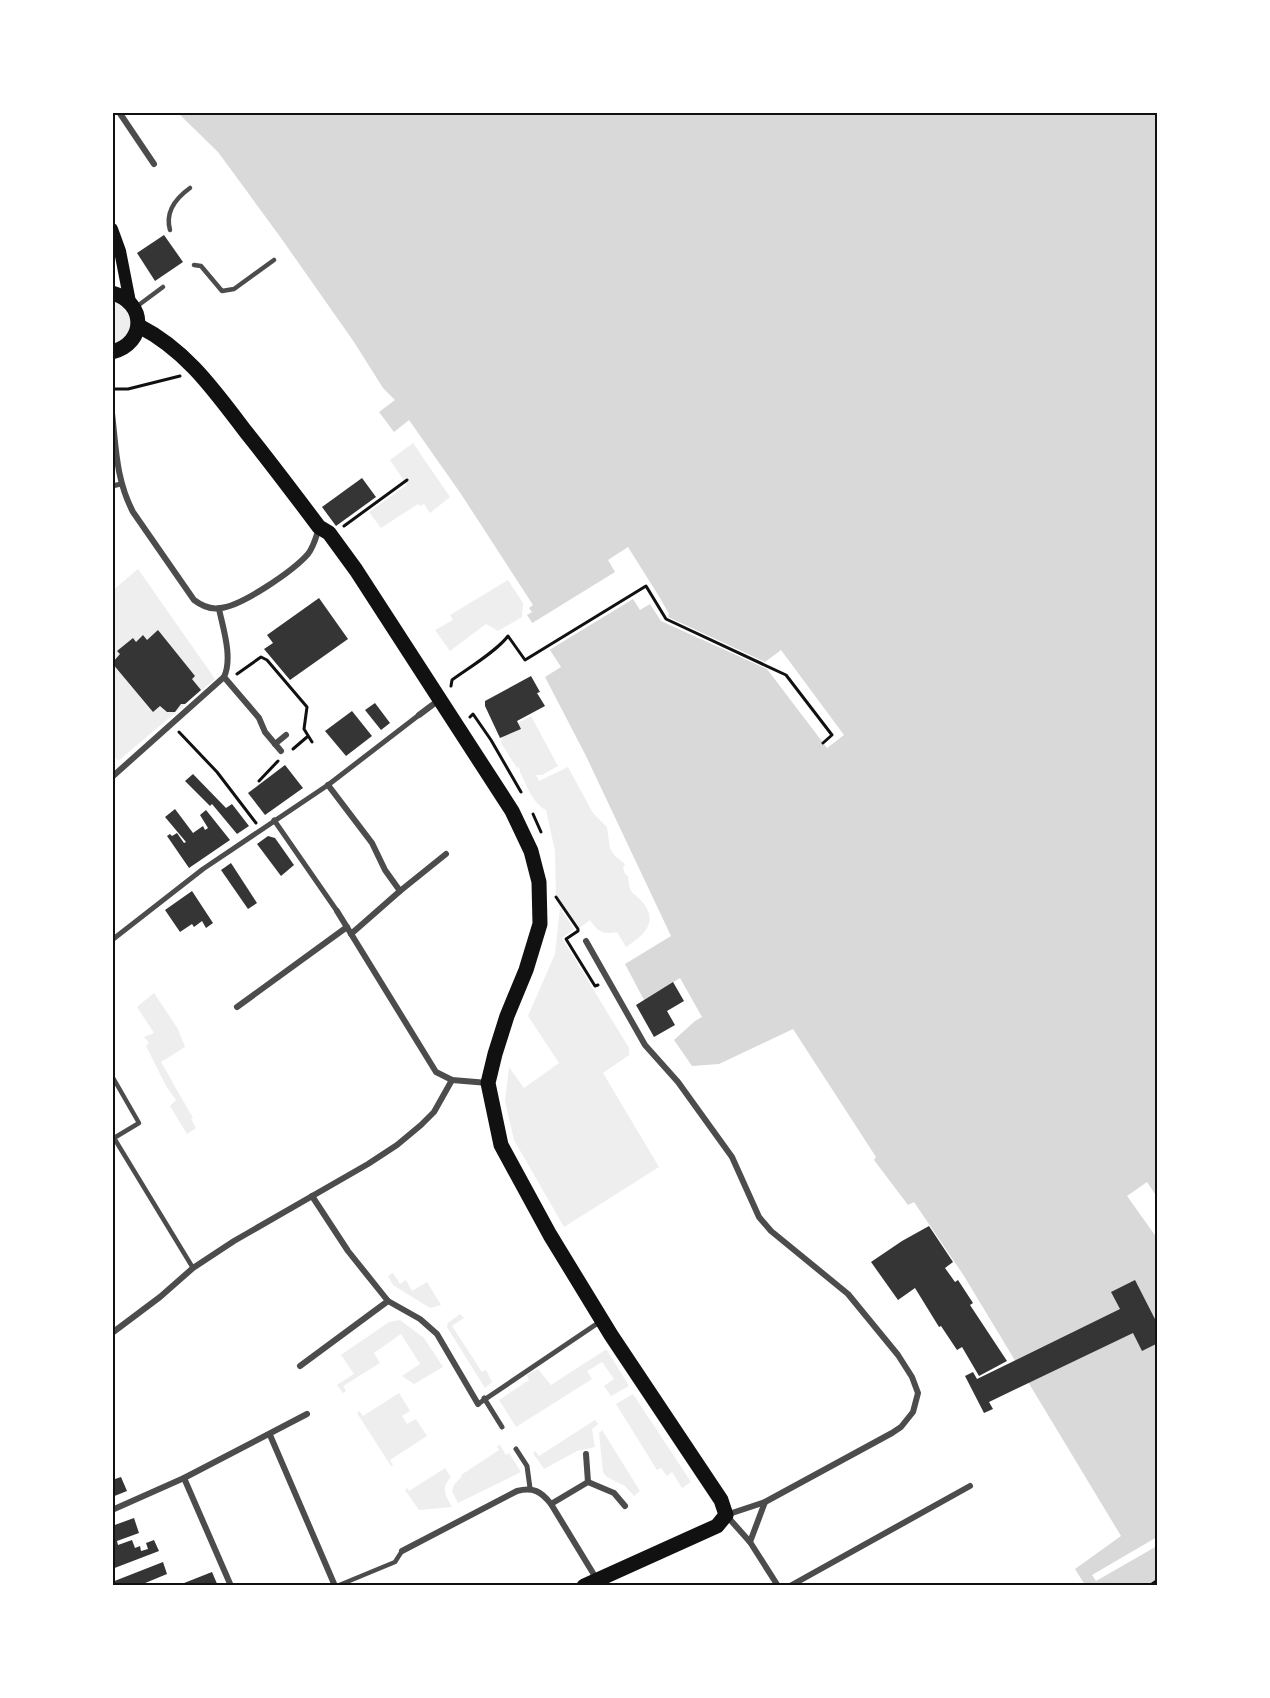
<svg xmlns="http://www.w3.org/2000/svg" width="1270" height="1698" viewBox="0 0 1270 1698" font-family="'Noto Sans',sans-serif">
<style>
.green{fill:#eee}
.water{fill:#d9d9d9}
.pier{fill:#fff}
.building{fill:#353535}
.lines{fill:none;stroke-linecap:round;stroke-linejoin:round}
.path{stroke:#111;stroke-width:3}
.service{stroke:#4c4c4c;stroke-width:4.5}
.pedestrian{stroke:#4c4c4c;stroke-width:5}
.minor{stroke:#4c4c4c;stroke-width:6}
.secondary{stroke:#111;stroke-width:12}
.primary{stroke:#111;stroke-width:15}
.neatline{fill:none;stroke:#111;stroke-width:2}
</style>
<rect width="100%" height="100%" fill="#fff"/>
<g class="green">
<path d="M112,300c24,13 25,33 0,45z"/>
<polygon points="413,443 450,497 430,513 424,504 420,506 418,504 381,528 369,512 407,485 390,460"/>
<polygon points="138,569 215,679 118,761 112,754 112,591"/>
<polygon points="508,580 523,603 522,617 498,631 486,624 450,651 435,630 453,620 450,615"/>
<path d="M531,716l27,50 -16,9h-6l3,6 29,-14 25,46 14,14 3,21 4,7 11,9 -2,4 2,6 3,2c1,20 6,15 16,28 15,20 -3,33 -18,43l-9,-15c-14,3 -19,0 -27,-12l-12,9 -22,-31 -1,-47 -9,-41c-13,-6 -20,-26 -26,-38l-1,-5 -2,1 -16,-25 1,-6 19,-8 -3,-6z"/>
<polygon points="560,908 574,929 562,938 629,1048 629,1055 603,1073 659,1167 564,1227 514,1140 505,1101 509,1067 524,1088 559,1063 528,1016 555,954"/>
<polygon points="154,993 178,1029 185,1047 161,1062 193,1118 191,1119 196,1128 187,1134 170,1106 176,1100 166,1086 146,1046 149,1043 144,1037 154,1033 137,1007"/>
<polygon points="393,1273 400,1284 406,1280 412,1291 427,1282 441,1305 430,1308 393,1285 388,1276"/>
<polygon points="460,1314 464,1318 452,1326 482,1372 486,1370 492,1382 485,1388 447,1327 448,1323"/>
<polygon points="400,1320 424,1338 443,1367 414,1384 402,1376 420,1364 401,1334 374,1353 380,1363 343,1386 346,1391 343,1393 337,1385 354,1374 341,1355 389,1322"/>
<polygon points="605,1350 607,1350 629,1386 611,1396 604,1386 614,1379 602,1362 587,1371 592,1379 516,1427 499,1400 529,1380 527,1375 538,1369 551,1385"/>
<polygon points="399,1393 410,1411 402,1416 407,1424 416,1419 427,1436 390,1460 393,1465 391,1466 357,1413 359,1411 363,1416"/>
<polygon points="633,1394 691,1482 682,1488 672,1472 667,1476 661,1468 657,1470 616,1404"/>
<polygon points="595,1420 598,1424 592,1429 595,1447 577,1451 544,1469 533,1453 535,1451 539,1456"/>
<polygon points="602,1430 640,1491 634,1496 625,1486 607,1477 603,1472 599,1433"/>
<polygon points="500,1445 506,1455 509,1453 521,1472 458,1503 452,1491 454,1485 462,1476 461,1475 499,1450 497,1446"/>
<path d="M445,1468l6,9c-11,11 -5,19 1,30l-33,3 -14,-20 2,-2 2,3z"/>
</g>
<polygon class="water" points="178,113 1157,113 1157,1585 1085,1585 1075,1569 1121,1536 964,1276 914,1202 908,1205 874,1160 876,1157 793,1029 719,1064 692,1066 674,1040 695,1021 702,1017 680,978 644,1000 625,964 671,936 586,756 545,677 561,667 527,615 532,612 529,608 533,605 461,494 409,420 394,432 379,412 395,400 383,388 354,342 281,238 218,152"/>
<g class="pier">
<polygon points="628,547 660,598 669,614 668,617 765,662 781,650 844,735 827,748 767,669 661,621 650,604 640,610 633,599 546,652 529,625 615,572 608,560"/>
<polygon points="1147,1182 1157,1197 1157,1238 1127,1196"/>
<polygon points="1157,1537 1157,1546 1096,1581 1092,1575"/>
</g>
<g class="building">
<polygon points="164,235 183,262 155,281 137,253"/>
<polygon points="362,478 376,497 336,526 322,507"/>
<polygon points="319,598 348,639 290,680 264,649 273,643 267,635"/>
<polygon points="158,630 195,676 192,679 201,690 185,704 181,704 175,712 167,712 160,706 153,712 112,663 120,654 117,651 133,638 136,642 143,635 147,640"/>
<polygon points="531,676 540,692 537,693 545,706 517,721 521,729 500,738 485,706 485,701"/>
<polygon points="375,703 390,723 381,730 365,710"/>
<polygon points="352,711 372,736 346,756 325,731"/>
<polygon points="285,765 303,788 265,815 248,793"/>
<polygon points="193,774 226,808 232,804 249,826 237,834 212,804 210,806 185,781"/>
<polygon points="175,809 193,833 203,826 205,830 208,828 200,815 206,810 230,840 189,868 167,836 170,834 172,836 177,833 184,843 186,842 165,817"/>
<polygon points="268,836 275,838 294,865 281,876 257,844"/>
<polygon points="231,863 257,903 248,909 221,870"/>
<polygon points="192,891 213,923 206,928 202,921 194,927 192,924 180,932 165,910"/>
<polygon points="673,982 684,1001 667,1011 675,1025 654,1037 636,1005"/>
<polygon points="929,1226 953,1262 945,1268 955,1282 958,1280 973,1303 970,1305 1007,1361 979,1376 962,1347 957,1350 941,1326 939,1327 915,1288 898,1300 871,1262 902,1241"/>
<polygon points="1135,1280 1158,1325 1158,1343 1142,1351 1133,1333 989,1402 993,1409 984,1413 965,1376 973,1372 977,1379 1120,1309 1111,1292"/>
<polygon points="121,1477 127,1491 112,1497 112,1480"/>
<polygon points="134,1518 139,1533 117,1541 118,1545 132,1540 135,1548 140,1546 141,1551 148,1549 146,1543 154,1540 159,1551 112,1569 112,1526"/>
<polygon points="163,1562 167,1574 138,1586 112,1586 112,1582"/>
<polygon points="212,1572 218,1586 179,1586 179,1585"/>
</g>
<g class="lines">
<g class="path">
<polyline points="112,389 128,389 180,376"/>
<polyline points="344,526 407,480"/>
<polyline points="237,674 261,657 267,660 307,707 304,729 312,742"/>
<path d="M451,686l1,-6c15,-11 45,-29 56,-44l17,24 121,-74 20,33 120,56 46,60 -9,8"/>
<polyline points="470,717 473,714 491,740 521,792"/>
<polyline points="179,732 217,772 256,823"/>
<polyline points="293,749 307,737"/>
<polyline points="259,781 278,761"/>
<polyline points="533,814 541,832"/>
<polyline points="556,897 578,929 578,931 566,939 595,986 598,985"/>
<polyline points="1149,1586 1158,1580"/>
</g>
<g class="service">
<path d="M170,230c-5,-18 6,-32 20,-42"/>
<polyline points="194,265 201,266 222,291 234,289 274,260"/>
<polyline points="136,307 163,287"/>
<polyline points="112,1076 139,1123 114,1138 193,1268"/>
<polyline points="337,1586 395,1562 402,1551"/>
</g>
<g class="pedestrian">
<polyline points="112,486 121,484"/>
<polyline points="274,820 337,911"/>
<polyline points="112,940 203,869 328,785 419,715"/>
<polyline points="484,1398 502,1427"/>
<polyline points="478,1404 601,1321"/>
<polyline points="516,1449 527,1466 530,1488"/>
</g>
<g class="minor">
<polyline points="119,112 154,164"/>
<path d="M112,413c4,34 4,67 21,99l61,88c8,6 16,10 26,8 22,-2 73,-37 88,-54 6,-8 8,-17 11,-26"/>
<polyline points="224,677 259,718 265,732 281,751"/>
<polyline points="419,715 439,700"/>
<polyline points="275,744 286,735"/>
<path d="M112,777l112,-100c9,-19 -1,-49 -5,-68"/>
<polyline points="328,785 372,843 385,870 400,891"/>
<polyline points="337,911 436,1072 452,1080 488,1083"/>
<polyline points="351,934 400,891 446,854"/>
<polyline points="586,941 645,1045 678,1082 732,1157 759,1217 771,1231 848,1294 898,1355 912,1377 918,1393 913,1412 901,1427 892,1433 765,1502 726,1515 750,1542 778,1586"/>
<polyline points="237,1007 347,927"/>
<polyline points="312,1196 348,1251 388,1301 420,1319 437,1334 478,1404"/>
<polyline points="112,1333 160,1297 193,1268 234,1241 368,1164 397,1145 421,1125 434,1112 452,1080"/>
<polyline points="300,1366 388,1301"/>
<polyline points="270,1435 335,1586"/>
<polyline points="586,1454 588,1482"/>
<polyline points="184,1478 231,1586"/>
<polyline points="551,1504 588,1482 614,1493 625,1506"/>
<polyline points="112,1510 184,1478 307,1414"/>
<polyline points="750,1542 765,1502"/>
<path d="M402,1551l115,-60c16,-4 24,0 34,13l45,74"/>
<polyline points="790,1586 970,1486"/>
</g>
<polyline class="secondary" points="112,229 120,251 130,302"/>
<g class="primary">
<path d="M112,293c34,9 35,50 0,59"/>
<path d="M139,326c47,24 75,64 107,106 25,31 49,63 73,95l10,6 27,37 156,241 19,40 8,31 1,42 -14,46 -19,46 -12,38 -7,29 13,62 49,90 61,100 110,165 5,15 -9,11 -133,60"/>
</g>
</g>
<rect width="1270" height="1698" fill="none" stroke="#ffffff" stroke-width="228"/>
<rect x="114" y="114" width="1042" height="1470" class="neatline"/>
</svg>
